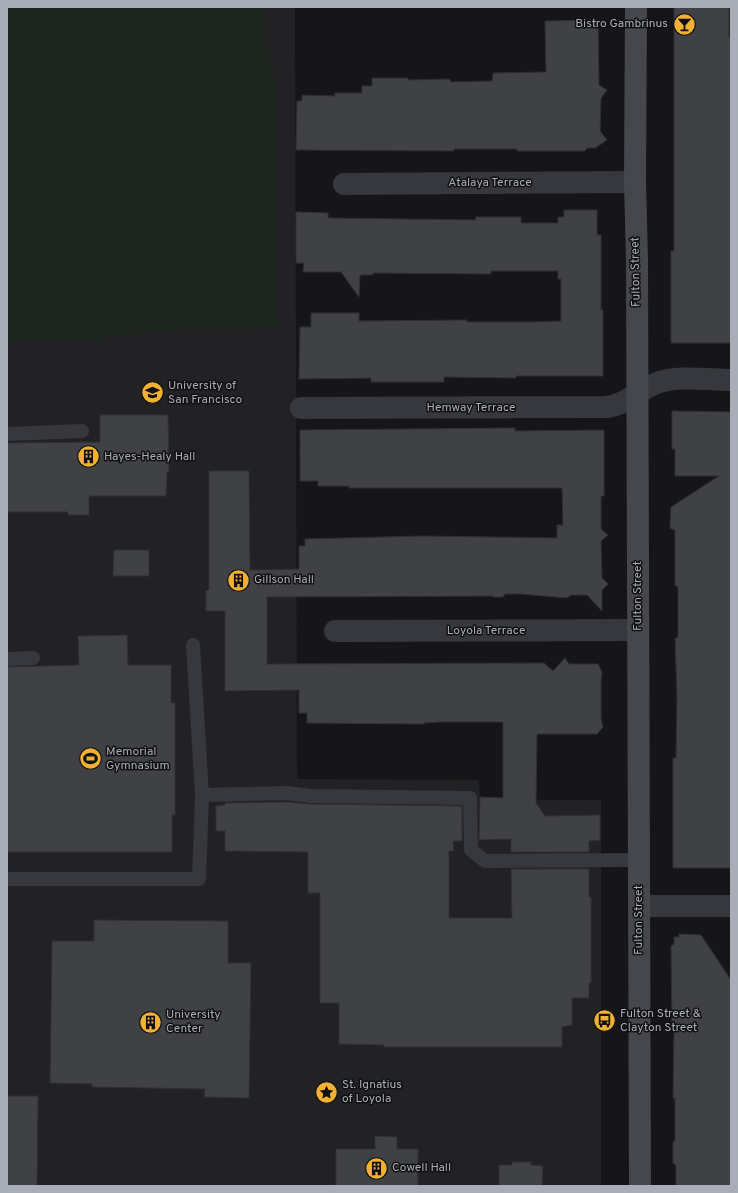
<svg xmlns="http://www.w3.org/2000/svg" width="738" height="1193" viewBox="0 0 738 1193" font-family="Overpass,sans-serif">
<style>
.built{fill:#222225}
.green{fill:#1e261f}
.building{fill:#404145;stroke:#303034}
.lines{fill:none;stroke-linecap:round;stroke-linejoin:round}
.service{stroke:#37383d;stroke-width:14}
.minor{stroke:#37383d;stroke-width:22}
.secondary{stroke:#45474d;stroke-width:22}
.labels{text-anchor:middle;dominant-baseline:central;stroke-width:3;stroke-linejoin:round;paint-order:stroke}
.poi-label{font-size:12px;fill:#a8adb8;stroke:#111113;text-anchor:start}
.street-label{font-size:12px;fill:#a8adb8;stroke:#111113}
</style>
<rect width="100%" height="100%" fill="#161618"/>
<polygon class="built" points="7,7 295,7 297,779 479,780 480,800 601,800 601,1186 7,1186"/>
<polygon class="green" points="7,7 264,7 265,45 275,77 275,328 196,329 107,337 101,341 8,341 7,351"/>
<g class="building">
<polygon points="674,7 729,7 729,37 731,37 731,343 671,343 671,251 674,251"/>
<polygon points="598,20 599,85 607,90 601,98 600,131 607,140 595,148 587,148 585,151 517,151 517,149 454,149 454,151 296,150 297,101 302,101 302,95 335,96 335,93 362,93 362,86 372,86 372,78 408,78 408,80 449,79 451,82 492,81 493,73 546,72 545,21"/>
<polygon points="564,210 597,210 597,235 601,235 601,310 603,310 603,376 516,376 516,378 444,377 444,382 371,382 371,378 299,379 300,327 311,327 311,313 359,313 359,321 467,320 467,322 531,322 561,321 561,279 558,279 558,271 491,271 491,274 373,273 373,275 360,275 359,297 341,272 303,272 304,263 296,263 296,212 328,213 328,218 475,220 476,217 521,217 521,223 558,223 558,217 564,217"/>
<polygon points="672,411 731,412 731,868 673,868 673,758 676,758 677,695 675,638 678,638 678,586 675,586 675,530 670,528 671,507 719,476 675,476 675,449 672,449"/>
<polygon points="100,415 168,415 169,472 167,472 166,496 89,496 89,515 68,515 68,512 7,512 7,443 100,442"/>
<polygon points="515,428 515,431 604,430 604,496 601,496 601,529 608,535 601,541 602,578 608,584 602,590 602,611 587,595 571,595 567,598 520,594 505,594 503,597 494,597 492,596 267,597 267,664 544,663 553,671 565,658 569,664 598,664 602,672 601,680 601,718 603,727 597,734 537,734 536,803 545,816 600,815 600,840 589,841 589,852 511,852 511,839 479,840 480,797 503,798 503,722 440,722 424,723 424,724 307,723 307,713 299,713 299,690 225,691 225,611 206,611 206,591 209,590 209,471 249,471 250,570 299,569 299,546 305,546 305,539 423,536 557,538 557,525 563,525 562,488 349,488 349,486 318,486 318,481 300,481 300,430"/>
<polygon points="114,550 149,550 149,576 113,576"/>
<polygon points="127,635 128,665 171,665 171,703 175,703 175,815 172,815 172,852 7,852 7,667 79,665 78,636"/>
<polygon points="287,802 311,804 462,806 462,841 453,841 454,851 449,851 449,918 512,918 511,869 589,869 589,897 591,897 591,983 589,983 589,998 572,998 572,1025 562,1027 562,1047 384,1047 384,1045 339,1044 339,1003 320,1003 320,893 308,893 308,852 225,851 225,831 216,831 216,806 225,805 225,803"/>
<polygon points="94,920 228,921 228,963 251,963 249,1098 204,1097 205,1089 92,1087 92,1084 50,1083 52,941 94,941"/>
<polygon points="679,934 701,935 731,980 731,1186 676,1186 676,1165 673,1163 673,1142 675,1141 675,1098 673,1098 674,1029 672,1028 671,946 674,944 674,937 679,937"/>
<polygon points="7,1096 38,1096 37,1186 7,1186"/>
<polygon points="375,1136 397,1137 397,1149 418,1149 418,1186 336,1186 336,1149 375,1149"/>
<polygon points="512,1162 531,1162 531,1165 543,1166 542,1186 499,1186 499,1165 512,1165"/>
</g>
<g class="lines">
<g class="service">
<polyline points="7,434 82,431"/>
<polyline points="7,659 33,658"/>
<polyline points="202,795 287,793 311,796 470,798 471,850 485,861 639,860"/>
<polyline points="7,879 199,879 202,795 193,645"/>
</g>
<g class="minor">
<polyline points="344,184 635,182"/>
<path d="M301,408l306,-1c21,-3 31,-17 50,-24 19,-8 53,-3 74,-3"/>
<polyline points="335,631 638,630"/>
<polyline points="639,906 731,906"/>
</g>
<polyline class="secondary" points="636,7 635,182 637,260 640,1186"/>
</g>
<defs>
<symbol id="bar-disc" viewBox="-11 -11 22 22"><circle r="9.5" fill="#f2b134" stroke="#111113"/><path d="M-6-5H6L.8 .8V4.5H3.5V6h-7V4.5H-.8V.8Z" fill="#111"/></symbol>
<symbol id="university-disc" viewBox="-11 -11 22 22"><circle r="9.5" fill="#f2b134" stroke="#111113"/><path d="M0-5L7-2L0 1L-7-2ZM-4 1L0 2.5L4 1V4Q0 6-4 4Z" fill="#111"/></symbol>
<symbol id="building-disc" viewBox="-11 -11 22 22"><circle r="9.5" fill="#f2b134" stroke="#111113"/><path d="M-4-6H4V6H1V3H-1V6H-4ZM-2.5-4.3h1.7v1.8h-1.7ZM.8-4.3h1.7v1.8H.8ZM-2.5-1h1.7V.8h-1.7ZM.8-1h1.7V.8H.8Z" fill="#111"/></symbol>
<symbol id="stadium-disc" viewBox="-11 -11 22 22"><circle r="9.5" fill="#f2b134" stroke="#111113"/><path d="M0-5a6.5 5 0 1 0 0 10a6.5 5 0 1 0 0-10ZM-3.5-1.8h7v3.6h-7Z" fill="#111"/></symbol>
<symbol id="bus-disc" viewBox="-11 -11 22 22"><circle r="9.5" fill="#f2b134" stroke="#111113"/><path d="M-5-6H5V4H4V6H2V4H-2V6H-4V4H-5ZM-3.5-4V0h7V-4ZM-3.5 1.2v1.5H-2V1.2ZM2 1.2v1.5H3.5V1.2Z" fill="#111"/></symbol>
<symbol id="sight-disc" viewBox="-11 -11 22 22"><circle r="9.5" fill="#f2b134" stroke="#111113"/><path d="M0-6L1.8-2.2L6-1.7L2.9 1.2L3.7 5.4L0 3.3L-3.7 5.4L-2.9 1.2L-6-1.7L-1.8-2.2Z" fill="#111"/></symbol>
</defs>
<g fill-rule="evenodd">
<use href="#bar-disc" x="672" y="12" width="25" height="25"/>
<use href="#university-disc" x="140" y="380" width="25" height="25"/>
<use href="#building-disc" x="76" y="444" width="25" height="25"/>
<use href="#building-disc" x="226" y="568" width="25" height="25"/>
<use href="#stadium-disc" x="78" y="746" width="25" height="25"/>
<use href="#bus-disc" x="592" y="1008" width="25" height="25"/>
<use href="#building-disc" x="138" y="1010" width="25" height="25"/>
<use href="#sight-disc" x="314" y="1080" width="25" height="25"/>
<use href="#building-disc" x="364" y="1156" width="25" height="25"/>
</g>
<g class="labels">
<g class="poi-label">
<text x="668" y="24" text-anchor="end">Bistro Gambrinus</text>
<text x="168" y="386">University of<tspan x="168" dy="14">San Francisco</tspan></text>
<text x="104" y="457">Hayes-Healy Hall</text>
<text x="254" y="580">Gillson Hall</text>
<text x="106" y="752">Memorial<tspan x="106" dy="14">Gymnasium</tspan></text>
<text x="620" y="1014">Fulton Street &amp;<tspan x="620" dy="14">Clayton Street</tspan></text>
<text x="166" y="1015">University<tspan x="166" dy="14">Center</tspan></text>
<text x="342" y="1085">St. Ignatius<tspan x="342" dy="14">of Loyola</tspan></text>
<text x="392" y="1168">Cowell Hall</text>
</g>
<g class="street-label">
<text x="490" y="183">Atalaya Terrace</text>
<text transform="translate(636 272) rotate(-91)">Fulton Street</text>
<text x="471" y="408">Hemway Terrace</text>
<text transform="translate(638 596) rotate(-90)">Fulton Street</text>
<text x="486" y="631">Loyola Terrace</text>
<text transform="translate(639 920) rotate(-90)">Fulton Street</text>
</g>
</g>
<rect width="738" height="1193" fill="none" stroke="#a8adb8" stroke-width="16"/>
</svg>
